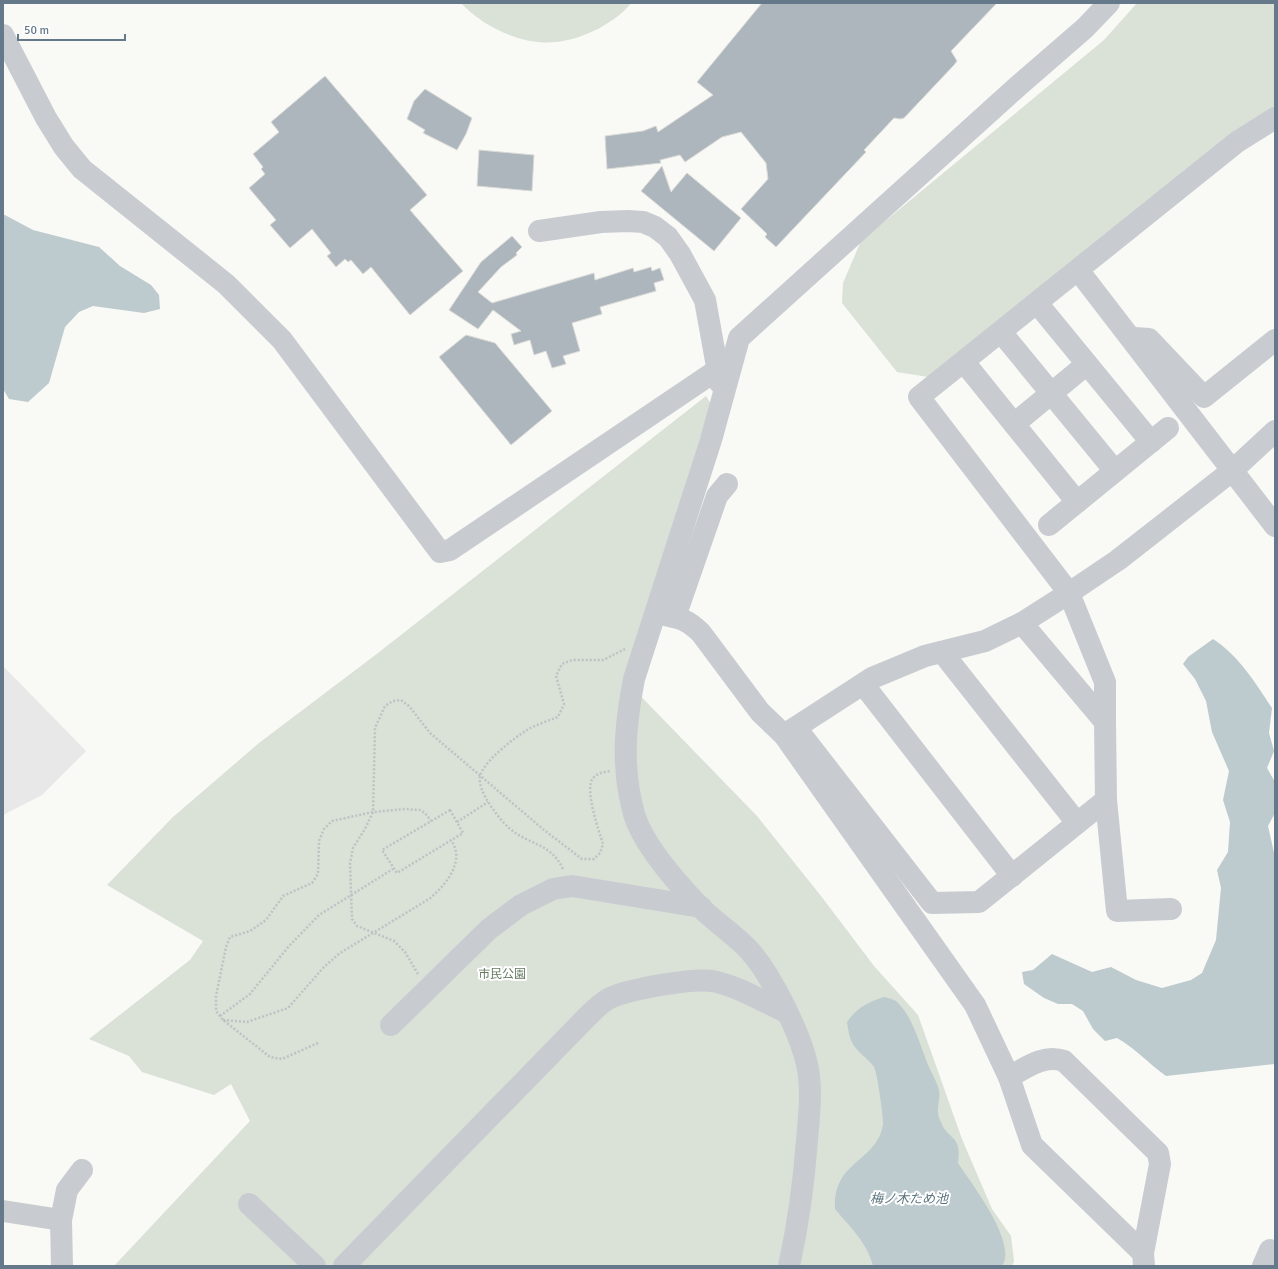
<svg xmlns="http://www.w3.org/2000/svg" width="1278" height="1269" viewBox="0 0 1278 1269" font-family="Signika,'Noto Sans JP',sans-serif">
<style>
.built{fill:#e7e8e7}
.green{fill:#dae1d7}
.water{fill:#bdcace}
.building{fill:#acb6bc;stroke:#dbdbd8}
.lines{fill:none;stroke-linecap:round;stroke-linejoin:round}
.path{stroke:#bfc2c4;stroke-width:2.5;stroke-dasharray:2 2;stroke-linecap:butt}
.minor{stroke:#c8ccd0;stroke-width:22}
.labels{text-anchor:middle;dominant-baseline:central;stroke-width:4;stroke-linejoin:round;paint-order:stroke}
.park-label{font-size:12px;fill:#667a61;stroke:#fff}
.water-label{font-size:13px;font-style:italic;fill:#5c747e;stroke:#fff}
</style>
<rect width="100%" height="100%" fill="#f9f9f6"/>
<polygon class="built" points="3,666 86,751 42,795 5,814 3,816"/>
<g class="green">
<path d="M461,3h170c-8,11 -21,19 -33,26 -11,5 -23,10 -35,12 -35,7 -78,-12 -102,-38z"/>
<polygon points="1137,3 1275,3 1275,108 928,377 897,372 842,303 843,283 861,241 1104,40"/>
<polygon points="706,396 711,404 624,679 757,816 821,896 874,966 918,1015 962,1139 992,1209 1011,1236 1014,1261 1012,1266 114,1266 250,1121 231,1084 214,1095 142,1072 129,1056 89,1039 190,960 203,941 107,885 173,817 259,743 378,653"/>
</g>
<g class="water">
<polygon points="3,214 33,230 99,247 120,266 151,285 159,295 160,309 144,313 93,306 79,312 65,327 49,383 28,402 9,399 3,389"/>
<path d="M1213,639c26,17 42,43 59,69l-3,25 5,18 -7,17 8,14v31l-7,13 7,31v207l-109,12c-17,-12 -31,-28 -49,-38l-12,3 -12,-12 -10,-18 -11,-7h-14l-14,-6 -20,-14 -2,-12 11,-2 19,-16 40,18 19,-5 25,13 26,8 29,-8 11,-7 14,-33 5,-52 -4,-18 11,-18 2,-30 -7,-22 6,-29 -17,-39 -6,-31 -11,-22 -12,-15 5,-7z"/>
<path d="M884,997c4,1 9,2 12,4 17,15 24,45 33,66 3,7 8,15 10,23 2,10 -4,19 1,30 8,22 22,13 18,43 13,20 60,80 44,103h-129c-6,-24 -23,-39 -38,-57 -2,-49 41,-46 48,-84 1,-5 -6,-54 -9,-58 -1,-3 -6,-6 -8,-9 -15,-13 -16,-17 -19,-36 10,-14 21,-20 37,-25z"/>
</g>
<g class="building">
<polygon points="762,3 997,3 951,51 957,61 954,65 904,118 900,119 894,118 864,150 866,152 776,247 765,237 767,234 741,209 768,179 766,163 741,132 722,137 685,162 680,155 660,160 661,163 607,169 605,136 643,131 656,126 658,132 713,95 697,82"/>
<polygon points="325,76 427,195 410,210 463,271 410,315 371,267 363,274 351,260 348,262 345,259 336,267 327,256 331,253 312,229 290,248 270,225 276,220 249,188 265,174 261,169 263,167 253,154 279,132 271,122"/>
<polygon points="425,89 472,118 466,134 457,150 423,133 425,130 407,119 414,101"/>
<polygon points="479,150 534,155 532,191 477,186"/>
<polygon points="662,166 671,192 687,173 741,218 714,251 641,191"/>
<polygon points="512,236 522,247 516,253 517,255 501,267 478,292 492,303 594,273 595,280 633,268 634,272 651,267 652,271 660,268 664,280 654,283 656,291 600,307 602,314 572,323 580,351 563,356 566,364 552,368 546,351 534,355 530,340 514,345 511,334 521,331 493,310 478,329 449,310 481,262"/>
<polygon points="466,335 495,343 552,411 511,445 439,357"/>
</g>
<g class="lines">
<g class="path">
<polygon points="450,810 463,833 397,873 382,850"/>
<polyline points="457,822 488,802"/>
<path d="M563,869c-13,-27 -33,-23 -54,-41 -10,-9 -32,-37 -29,-52 4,-15 34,-38 47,-46 10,-6 21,-9 31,-13l6,-13 -8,-28 6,-12 10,-4h31l22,-11"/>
<path d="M418,974l-13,-22 -11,-11 -37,-15 -5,-7 -2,-56 3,-15 12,-19 8,-17 2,-84 10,-22 8,-5 8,-1 8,6 21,27 114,97 38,29h12l6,-6 3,-9c-4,-13 -19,-55 -10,-66 5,-5 11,-6 17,-7"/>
<polyline points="220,1016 250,994 289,946 319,915 393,869"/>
<path d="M223,1020l24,2 41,-14 36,-41 16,-14 89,-54c17,-14 37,-38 22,-59"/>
<polyline points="318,1043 282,1059 270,1057 223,1020 216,1011 216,996 226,947 230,937 250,931 266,920 283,896 312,883 318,874 319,841 324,829 332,821 373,812 405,809 420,810 425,813 431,821"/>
</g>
<g class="minor">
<polyline points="3,35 46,118 64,147 82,169 226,284 282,340 440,552 450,550 717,370"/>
<polyline points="539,231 601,222 628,221 643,222 655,227 668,237 680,254 705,300 720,383"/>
<polyline points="1078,270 1275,526"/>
<polyline points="1037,303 1151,442"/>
<polyline points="1001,332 1115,471"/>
<polyline points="1134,338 1149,339 1204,397 1275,340"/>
<polyline points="964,362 1077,502"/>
<polyline points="1014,424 1087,364"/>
<polyline points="1049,525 1168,428"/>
<path d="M656,613c21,5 29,4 45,20l59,79 24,23 191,270 34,72 23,68 111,108 1,13"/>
<polyline points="675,617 717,496 727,484"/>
<polyline points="942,652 1077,823"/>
<polyline points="863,684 1012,876"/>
<polyline points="1105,722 1105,682 1069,593 919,397 1237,142 1275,118"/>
<polyline points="796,728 932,903 979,902 1106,800 1105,722 1022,623"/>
<polyline points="784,735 872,678 925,656 985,641 1022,623 1069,593 1118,560 1233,470 1275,431"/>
<polyline points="1106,800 1117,911 1171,909"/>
<polyline points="391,1025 489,929 521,905 553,889 572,886 701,907"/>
<path d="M1009,1077c18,-10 35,-23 55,-16l94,92 2,11 -17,89"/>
<polyline points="249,1204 315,1266"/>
<polyline points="3,1211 61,1220"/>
<polyline points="62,1266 61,1220 67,1190 82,1170"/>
<path d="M344,1266l240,-246c8,-8 16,-17 26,-22 20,-9 81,-20 102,-17 26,5 50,20 74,31"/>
<path d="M789,1266c9,-41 15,-84 18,-126 2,-23 5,-48 1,-71 -6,-33 -37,-95 -59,-119 -15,-16 -34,-28 -49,-43 -22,-23 -57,-62 -66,-93 -13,-48 -9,-87 0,-135l77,-239 28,-102 278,-251 68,-59 24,-25"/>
<polyline points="1263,1266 1270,1250"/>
</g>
</g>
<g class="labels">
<g class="park-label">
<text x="502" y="974">市民公園</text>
</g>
<g class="water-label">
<text x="909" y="1199">梅ノ木ため池</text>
</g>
</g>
<rect width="1278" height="1269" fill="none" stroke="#65798a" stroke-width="8"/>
<path d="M18 34v6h107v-6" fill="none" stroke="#65798a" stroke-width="2"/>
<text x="24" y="34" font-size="12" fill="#65798a" stroke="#ffffff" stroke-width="3" paint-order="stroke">50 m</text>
</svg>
